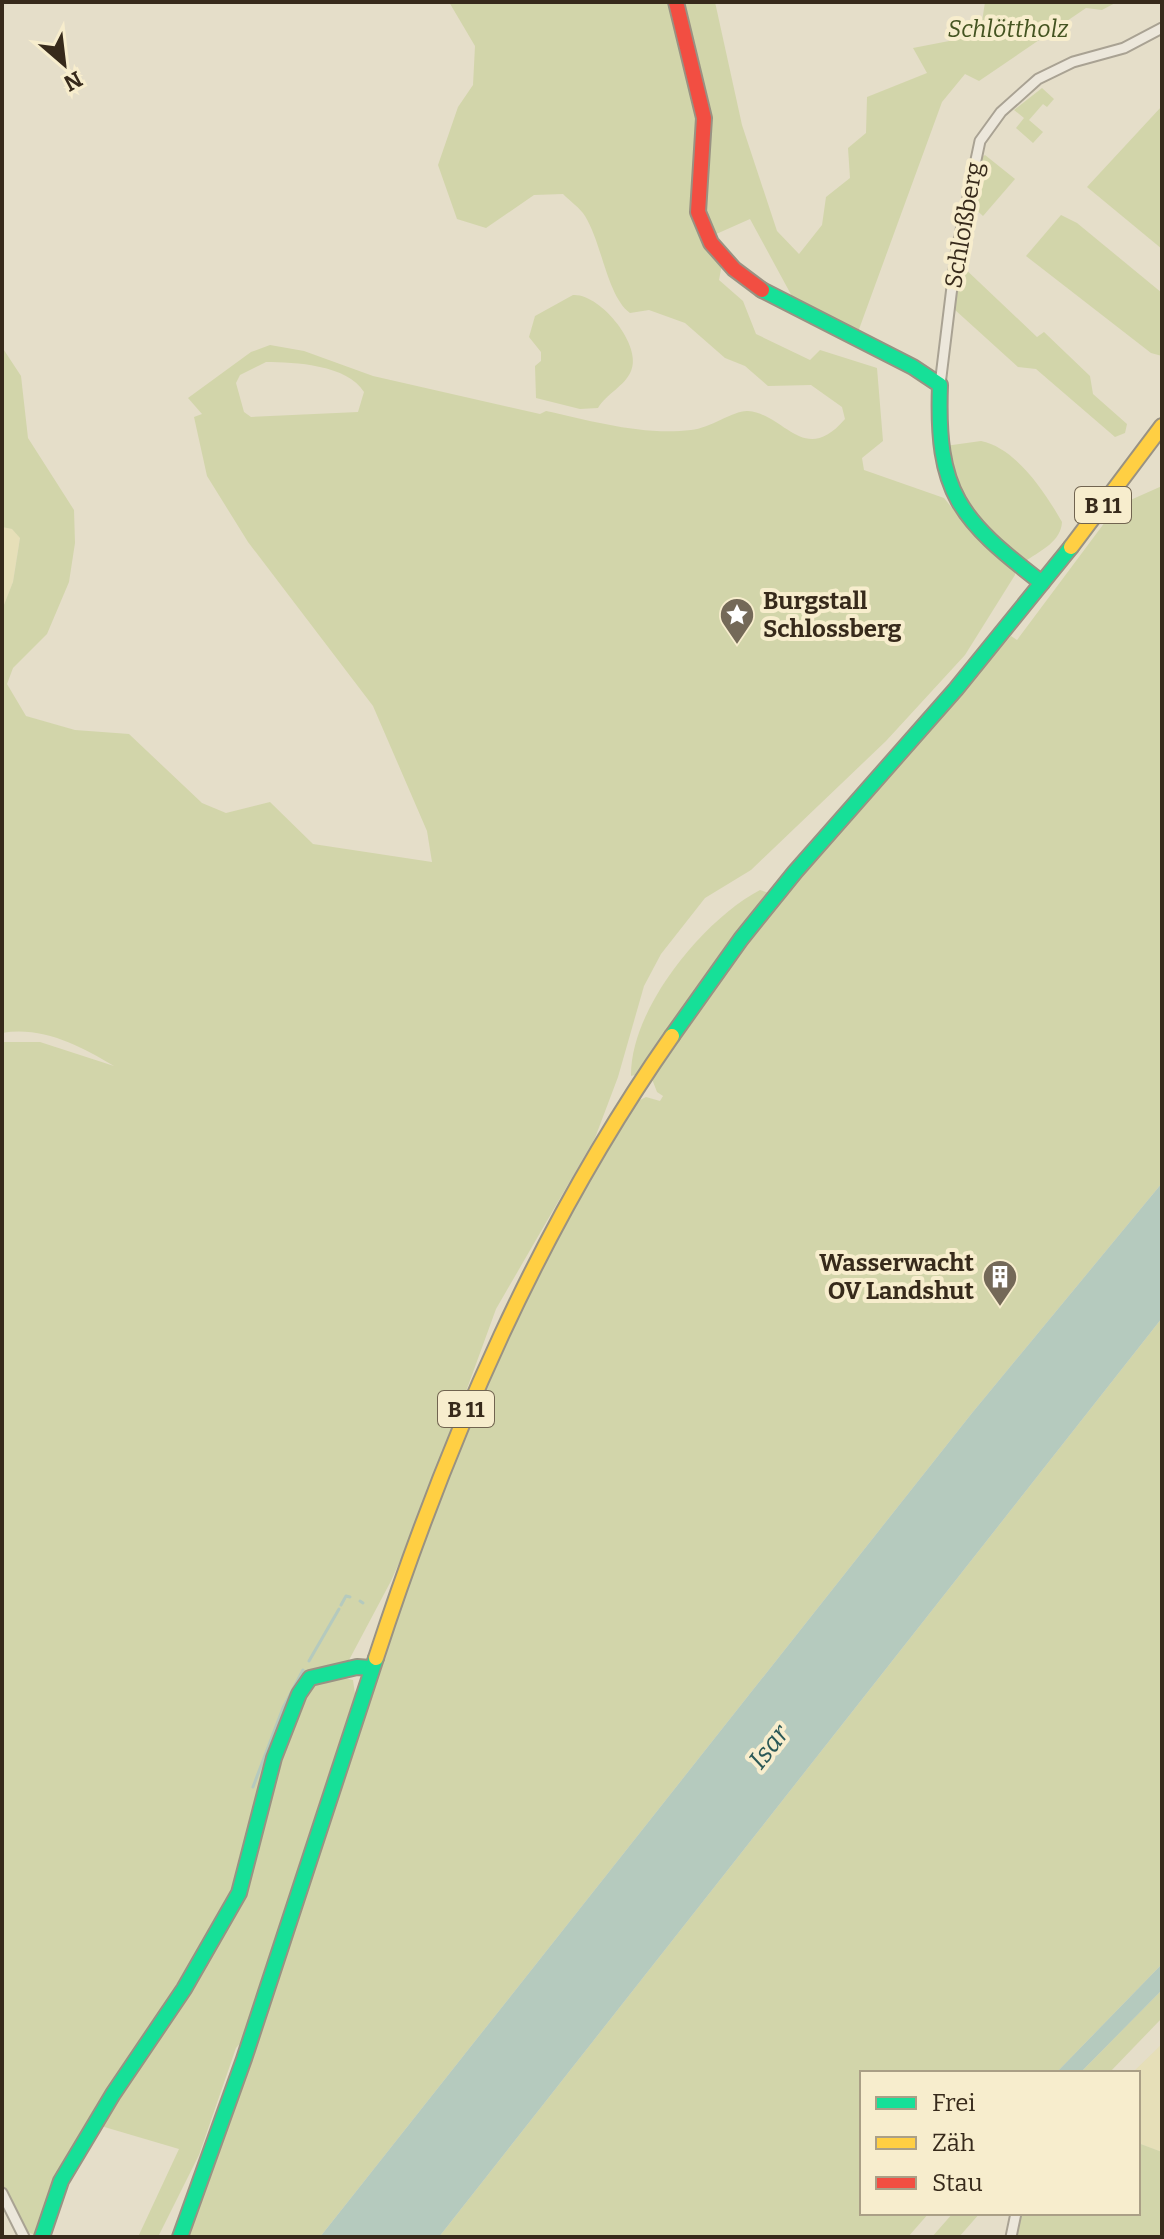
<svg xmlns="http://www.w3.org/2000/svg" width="1164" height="2239" viewBox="0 0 1164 2239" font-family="Bitter,serif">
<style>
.farmland{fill:#e6dfb8}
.green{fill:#d2d5aa;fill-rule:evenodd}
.water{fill:#b5cabe}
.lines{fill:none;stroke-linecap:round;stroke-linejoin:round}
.stream{stroke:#b5cabe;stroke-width:3}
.street-casing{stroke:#a9a293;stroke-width:13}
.fast-casing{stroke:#999283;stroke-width:18}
.slow-casing{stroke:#999283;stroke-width:18}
.jam-casing{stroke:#999283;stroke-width:18}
.street{stroke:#ece7db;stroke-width:9}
.fast{stroke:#16e098;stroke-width:14}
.slow{stroke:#ffcf43;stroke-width:14}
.jam{stroke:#f24e42;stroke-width:14}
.labels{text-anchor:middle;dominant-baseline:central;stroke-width:8;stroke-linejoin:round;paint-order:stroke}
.shield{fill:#f7edcd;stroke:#716450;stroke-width:2}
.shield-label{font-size:22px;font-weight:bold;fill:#372a1b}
.park-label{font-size:24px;font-style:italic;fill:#445421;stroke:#f7edcd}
.street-label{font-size:24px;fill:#372a1b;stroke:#f7edcd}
.poi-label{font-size:24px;font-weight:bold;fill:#372a1b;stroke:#f7edcd;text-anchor:start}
.water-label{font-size:26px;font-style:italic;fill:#2a5857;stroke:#f7edcd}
</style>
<rect width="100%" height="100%" fill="#e5dec9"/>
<g class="farmland">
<polygon points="2,527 12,529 20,537 13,582 2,610"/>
<polygon points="1162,2044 1162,2152 1138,2143 1138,2073 1132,2073"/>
</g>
<g class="green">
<path d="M449,2h266l27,123 35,106 22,23 23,-29 4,-28 24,-19 -2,-30 18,-15 1,-36 60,-24 -14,-25 67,-13 5,-33h132l-15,8 -16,-2 -107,73 -14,-7 -23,28 -84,230 -33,-12 -31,-20 -44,-81 -45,20 17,25 -3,16 24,21 13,33 54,26 10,-10 57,18 6,73 -21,17 2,12 80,28 22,27 49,44v6l-50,80 -79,86 -135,129 -46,28 -44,56 -17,32 -26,91 -23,61 -99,171 -72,198 -33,74 -51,96 13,3 2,14 -112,346 -7,8 -37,107 -41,82h-20l41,-88 -78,-23 -57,82 -10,27 -10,-5 -22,-44v-1144h38l74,24c-34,-20 -71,-40 -112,-33v-423l11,-28 7,-44 -8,-9 -10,-2v-180l19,29 7,62 46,72 1,33 -6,39 -22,52 -34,34 -6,16 19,32 49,14 54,4 73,69 24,10 44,-11 43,42 119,18 -5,-31 -54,-125 -125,-164 -41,-66 -13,-59 8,-3 -14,-16 63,-46 19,-7 34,6 69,25 167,38 6,-3c46,10 98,25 145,19 20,-2 43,-20 57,-19 37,3 56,56 97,8l-3,-12 -31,-22 -43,1 -23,-20 -20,-8 -40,-35 -36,-13 -19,3c-23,-17 -28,-70 -45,-97 -5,-8 -15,-15 -22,-22l-29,1 -48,33 -29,-9 -19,-54 20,-58 15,-22 2,-39zM266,362c29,0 82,3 98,30l-6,20 -107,5 -7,-5 -8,-29 4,-8z"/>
<polygon points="1042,88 1054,99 1047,107 1043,104 1029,120 1043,132 1033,143 1016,128 1024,118 1014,110"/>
<polygon points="1162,106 1162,249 1087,187"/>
<polygon points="985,155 1015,179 983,216 970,204 981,158"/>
<polygon points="1061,215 1077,223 1162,293 1162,356 1151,353 1026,256"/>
<polygon points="960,264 1037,337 1044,332 1090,376 1093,394 1127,424 1125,433 1115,437 1036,369 1018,367 954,309"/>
<path d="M573,295c27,-2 70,51 58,76 -6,15 -25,23 -33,37l-18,1 -44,-11 -1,-32 6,-5v-9l-12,-15 6,-21z"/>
<path d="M981,441c35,7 64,51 81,81 -1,19 -20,28 -35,38l-44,-33 -29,-36 -9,-45z"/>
<polygon points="1162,486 1162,1183 972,1413 320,2237 187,2237 456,1446 540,1267 636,1102 646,1097 660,1101 663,1096 657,1092 652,1079 748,943 801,877 1011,636 1017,640 1117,506"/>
<path d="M760,890l9,3 -134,182 -4,1c-1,-67 72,-156 129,-186z"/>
<polygon points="1162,1318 1162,1964 1056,2073 862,2073 862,2213 929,2213 908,2237 439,2237"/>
<polygon points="1162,1990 1162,2018 1109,2073 1080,2073"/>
<polygon points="1138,2143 1162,2152 1162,2237 1016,2237 1020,2213 1138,2213"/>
<polygon points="953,2213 980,2213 959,2237 932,2237"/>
</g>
<g class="water">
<polygon points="1162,1183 1162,1318 439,2237 320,2237 972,1413"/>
<polygon points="1162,1964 1162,1990 1080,2073 1056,2073"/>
</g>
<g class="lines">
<g class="stream">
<polyline points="360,1601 363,1603"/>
<polyline points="341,1605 346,1596 350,1597"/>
<polyline points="309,1661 339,1609"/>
<polyline points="253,1787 283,1708 303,1670"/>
</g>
<defs>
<g id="street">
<polyline points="940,385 956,254 980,141 1001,112 1038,79 1073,62 1124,48 1162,28"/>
<polyline points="2,2193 24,2237"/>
<polyline points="1011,2237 1016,2213"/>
</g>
<g id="fast">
<path d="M762,290l151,77 27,18c-4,108 19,134 102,198"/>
<polyline points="672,1036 741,939 795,872 956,689 1071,547"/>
<polyline points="42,2237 61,2181 113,2094 184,1989 239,1893 274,1758 299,1694 310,1678 357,1667 371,1668"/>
<polyline points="180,2237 244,2059 376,1658"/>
</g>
<g id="slow">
<polyline points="1071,547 1162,426"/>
<path d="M376,1658c72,-220 163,-432 296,-622"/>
</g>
<polyline id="jam" points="676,2 704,118 698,212 711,243 734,269 762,290"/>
</defs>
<use href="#street" class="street-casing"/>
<use href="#fast" class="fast-casing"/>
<use href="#slow" class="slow-casing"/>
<use href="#jam" class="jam-casing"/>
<use href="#street" class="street"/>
<use href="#fast" class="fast"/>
<use href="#slow" class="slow"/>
<use href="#jam" class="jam"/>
</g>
<defs>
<symbol id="sight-pin" viewBox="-11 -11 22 30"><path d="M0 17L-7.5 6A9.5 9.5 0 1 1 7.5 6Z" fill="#746958" stroke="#f7edcd"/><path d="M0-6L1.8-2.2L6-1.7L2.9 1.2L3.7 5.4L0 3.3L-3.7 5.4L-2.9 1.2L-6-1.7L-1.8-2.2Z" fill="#fff"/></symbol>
<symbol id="building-pin" viewBox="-11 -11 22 30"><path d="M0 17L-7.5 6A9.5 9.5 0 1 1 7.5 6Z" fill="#746958" stroke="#f7edcd"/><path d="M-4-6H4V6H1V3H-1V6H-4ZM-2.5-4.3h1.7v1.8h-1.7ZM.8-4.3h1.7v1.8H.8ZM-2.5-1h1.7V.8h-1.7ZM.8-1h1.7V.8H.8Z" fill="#fff"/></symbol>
</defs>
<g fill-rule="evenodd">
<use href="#sight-pin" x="717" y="595" width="40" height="54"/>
<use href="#building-pin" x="980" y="1257" width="40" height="54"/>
</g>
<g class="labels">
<g class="shield">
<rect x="1075" y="487" width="56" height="36" rx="6"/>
<rect x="438" y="1391" width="56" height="36" rx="6"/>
</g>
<g class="shield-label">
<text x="1103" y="505">B 11</text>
<text x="466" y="1409">B 11</text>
</g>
<g class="park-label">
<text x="1008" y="29">Schlöttholz</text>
</g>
<g class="street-label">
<text transform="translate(964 225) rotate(-80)">Schloßberg</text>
</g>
<g class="poi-label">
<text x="763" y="601">Burgstall<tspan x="763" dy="28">Schlossberg</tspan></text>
<text x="974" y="1263" text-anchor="end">Wasserwacht<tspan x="974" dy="28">OV Landshut</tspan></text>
</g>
<g class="water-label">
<text transform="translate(769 1747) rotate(-52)">Isar</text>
</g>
</g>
<rect width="1164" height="2239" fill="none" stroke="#372a1b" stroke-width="8"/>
<rect x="860" y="2071" width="280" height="144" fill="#f7edcd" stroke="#aa9f86" stroke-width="2"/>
<rect x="876" y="2097" width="40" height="12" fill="#16e098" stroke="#aa9f86" stroke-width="2"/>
<text x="932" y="2111" font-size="24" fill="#372a1b">Frei</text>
<rect x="876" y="2137" width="40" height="12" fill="#ffcf43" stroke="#aa9f86" stroke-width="2"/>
<text x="932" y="2151" font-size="24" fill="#372a1b">Zäh</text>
<rect x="876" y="2177" width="40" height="12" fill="#f24e42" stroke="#aa9f86" stroke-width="2"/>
<text x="932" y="2191" font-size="24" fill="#372a1b">Stau</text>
<g transform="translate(64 64) rotate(152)" stroke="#f7edcd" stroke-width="6" paint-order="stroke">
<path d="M0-6L14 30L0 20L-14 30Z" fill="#372a1b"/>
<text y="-12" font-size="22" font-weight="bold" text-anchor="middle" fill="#372a1b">N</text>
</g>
</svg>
